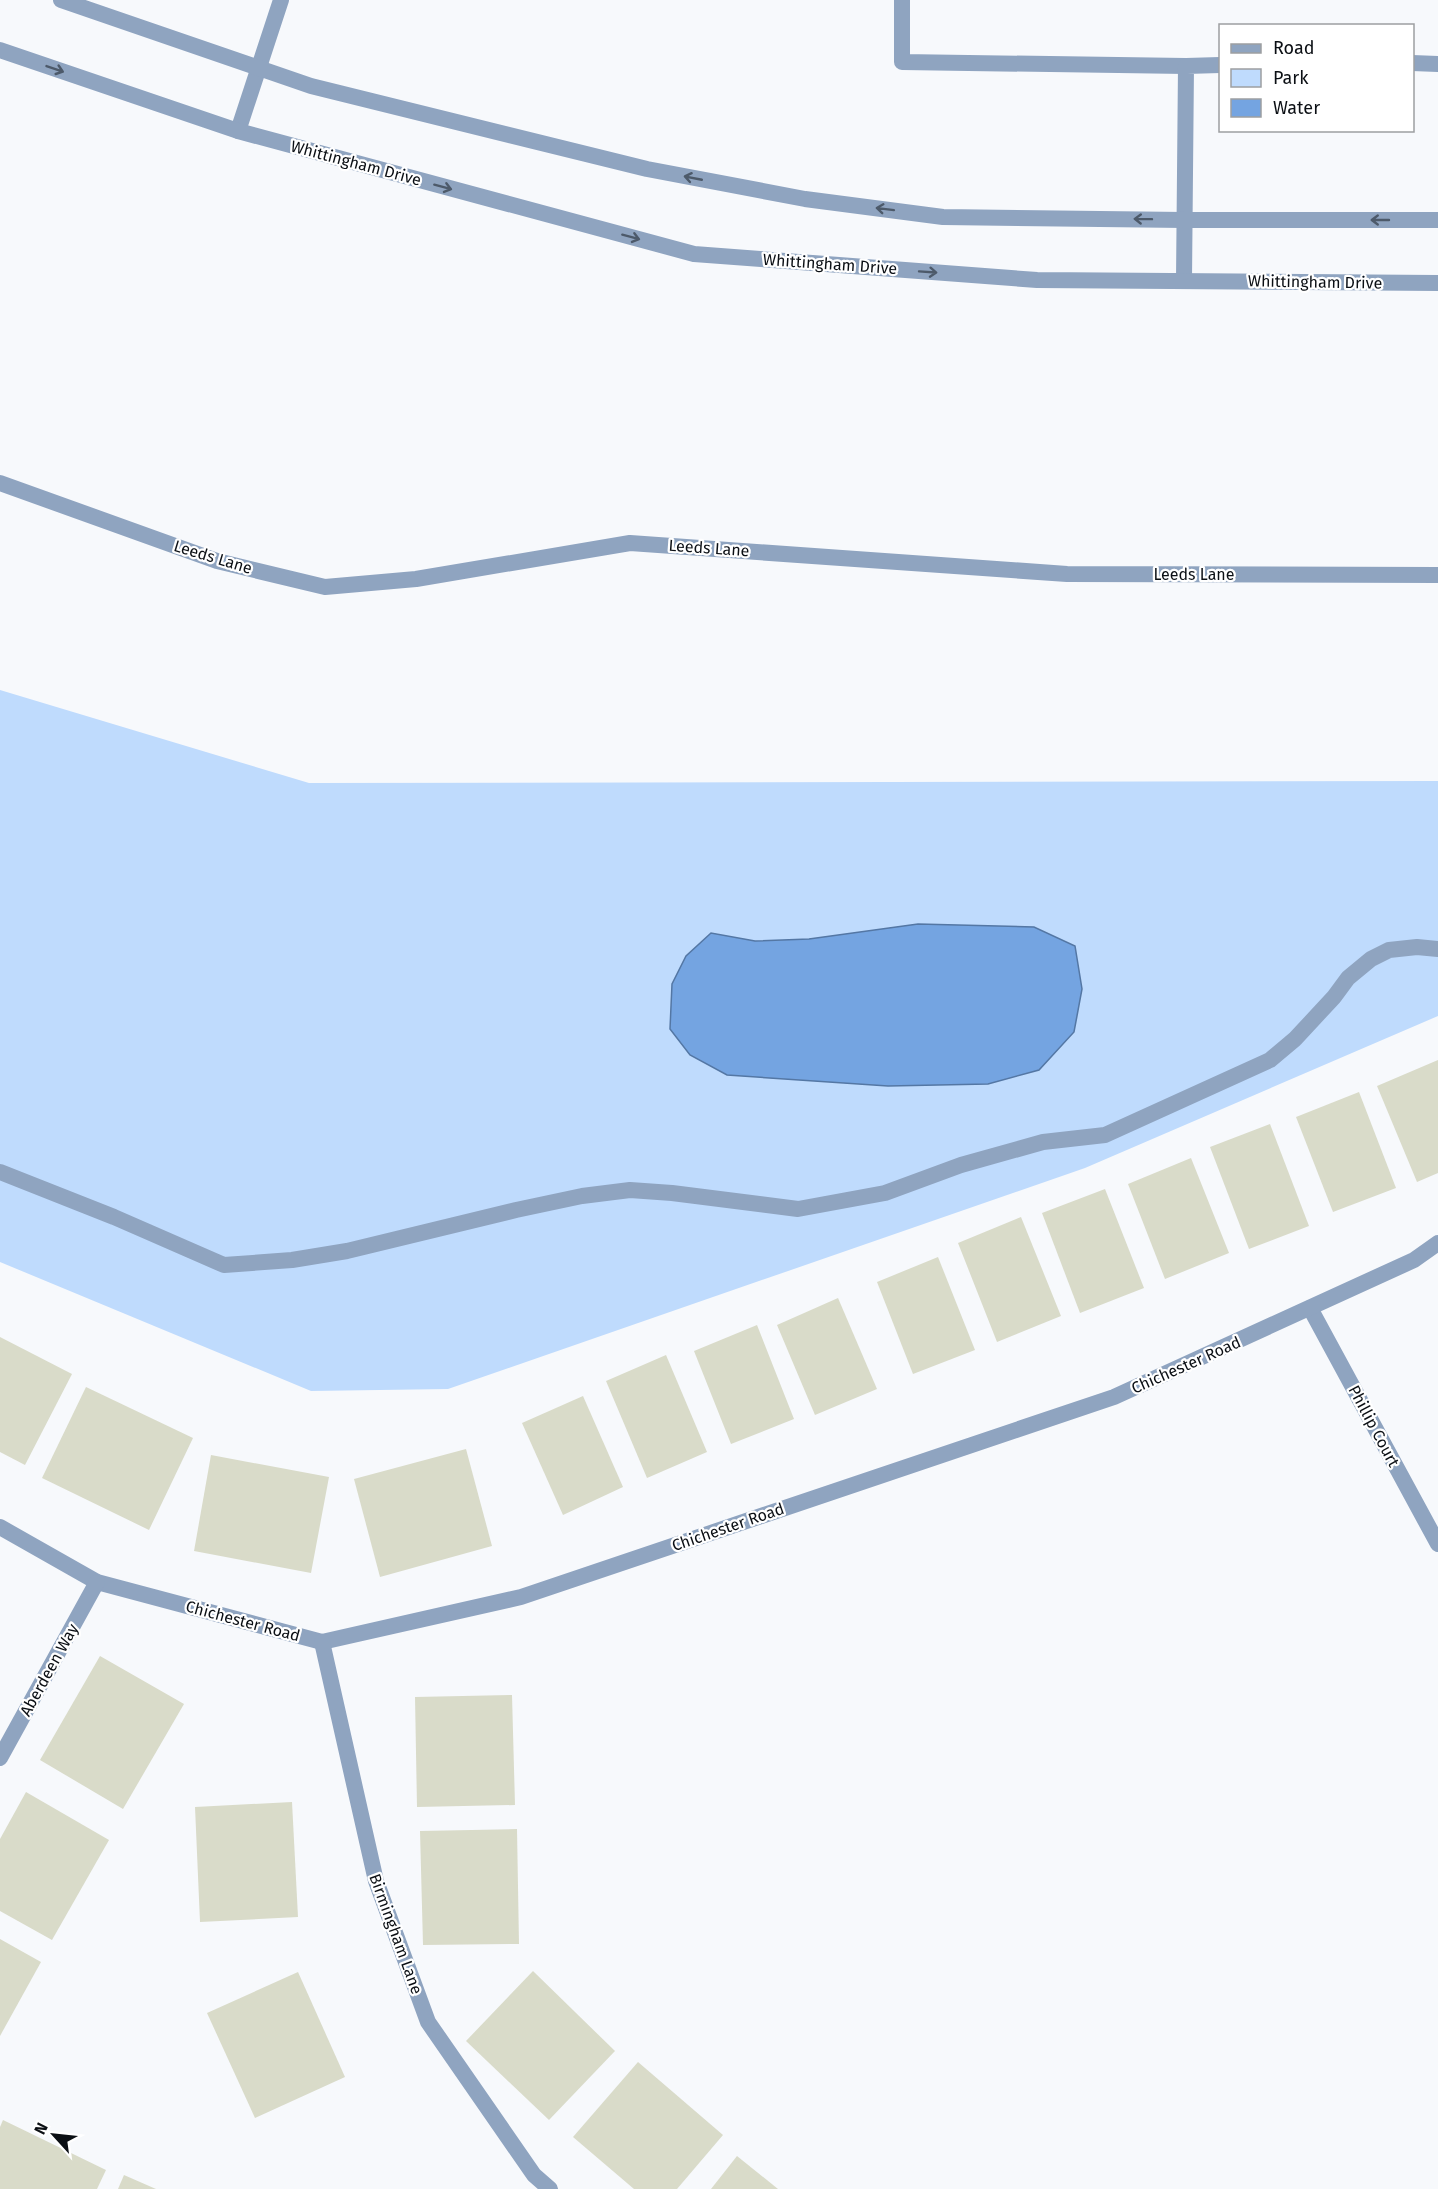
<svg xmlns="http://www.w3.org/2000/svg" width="1438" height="2189" viewBox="0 0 1438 2189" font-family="'Fira Sans',sans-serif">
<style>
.green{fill:#bfdbfd}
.water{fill:#74a4e1;stroke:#5477a4;stroke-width:1.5}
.building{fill:#d9dbc9}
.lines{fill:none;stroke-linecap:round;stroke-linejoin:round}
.service{stroke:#8fa4c0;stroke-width:16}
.minor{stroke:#8fa4c0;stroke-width:16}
.oneway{stroke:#4d5a6a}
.labels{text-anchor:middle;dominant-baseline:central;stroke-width:4.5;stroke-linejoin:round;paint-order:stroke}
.street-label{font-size:16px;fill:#0b0f14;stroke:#fff}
</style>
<rect width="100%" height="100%" fill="#f7f9fc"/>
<polygon class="green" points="0,690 309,783 1438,781 1438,1016 1085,1168 448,1389 311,1391 0,1262"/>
<polygon class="water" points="918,924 1034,927 1075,946 1082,989 1074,1032 1039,1070 988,1084 888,1086 727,1075 690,1055 670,1029 672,984 686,956 711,933 755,941 809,939"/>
<g class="building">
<polygon points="1438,1060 1438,1173 1417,1182 1377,1086"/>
<polygon points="1359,1092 1396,1188 1333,1212 1296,1117"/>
<polygon points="1270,1124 1309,1226 1249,1249 1210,1147"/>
<polygon points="1191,1158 1229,1253 1165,1279 1128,1184"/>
<polygon points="1105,1189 1144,1288 1080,1313 1042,1213"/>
<polygon points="1021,1217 1061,1316 997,1342 958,1243"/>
<polygon points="938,1257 975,1350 913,1374 877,1282"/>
<polygon points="838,1298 877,1389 815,1415 777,1325"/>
<polygon points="757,1325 794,1419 731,1444 694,1351"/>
<polygon points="0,1337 72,1374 25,1465 0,1452"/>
<polygon points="666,1355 707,1452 647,1478 606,1381"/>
<polygon points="86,1387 193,1438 149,1530 42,1478"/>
<polygon points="583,1396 623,1487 563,1515 522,1423"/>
<polygon points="466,1449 492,1546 380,1577 354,1479"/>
<polygon points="211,1455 329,1477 311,1573 194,1551"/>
<polygon points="100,1656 184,1704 123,1809 40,1760"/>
<polygon points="512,1695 515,1805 417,1807 415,1697"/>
<polygon points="26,1792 109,1840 52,1940 0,1911 0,1839"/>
<polygon points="292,1802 298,1917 200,1922 195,1807"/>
<polygon points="517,1829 519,1944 423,1945 420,1831"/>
<polygon points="0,1939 41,1962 0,2036"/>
<polygon points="533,1971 615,2051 549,2120 466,2041"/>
<polygon points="298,1972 345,2077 255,2118 207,2013"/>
<polygon points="638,2062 723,2135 677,2189 634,2189 573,2137"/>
<polygon points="3,2120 106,2170 97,2189 0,2189 0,2127"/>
<polygon points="737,2156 778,2189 711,2189"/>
<polygon points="124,2175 156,2189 118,2189"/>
</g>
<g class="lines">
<g class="service">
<polyline points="902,0 902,62 1186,66"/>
<polyline points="1412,63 1438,64"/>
<polyline points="238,131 281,0"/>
<polyline points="1184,280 1186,66 1220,65"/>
<polyline points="0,1172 114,1217 224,1265 292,1260 347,1251 516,1210 582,1196 630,1190 672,1193 798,1209 885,1193 961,1165 1043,1142 1105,1135 1270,1060 1295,1039 1334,997 1348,978 1371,959 1389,950 1417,947 1438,949"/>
</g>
<g class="minor">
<polyline points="61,0 311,86 647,169 805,199 943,217 1184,220 1438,220"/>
<polyline points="0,50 238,131 694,254 1037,280 1438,283"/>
<polyline points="0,483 217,561 325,587 416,579 630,543 1067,574 1438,575"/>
<polyline points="1310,1308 1438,1544"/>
<polyline points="0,1527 97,1582 322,1642 521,1597 1114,1397 1414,1260 1438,1243"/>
<polyline points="322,1642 376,1881 428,2022 534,2175 550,2189"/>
<polyline points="0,1758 97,1582"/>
</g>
</g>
<defs><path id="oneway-shaft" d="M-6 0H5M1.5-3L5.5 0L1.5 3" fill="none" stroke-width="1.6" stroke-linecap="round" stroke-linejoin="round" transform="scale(1.5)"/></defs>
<g class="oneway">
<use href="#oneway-shaft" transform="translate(55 69) rotate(19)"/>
<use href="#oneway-shaft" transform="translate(693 178) rotate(-169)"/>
<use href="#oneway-shaft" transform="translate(443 187) rotate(15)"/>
<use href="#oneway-shaft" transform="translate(885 209) rotate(-173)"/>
<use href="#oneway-shaft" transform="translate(1143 219) rotate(-179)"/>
<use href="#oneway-shaft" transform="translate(1380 220) rotate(180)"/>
<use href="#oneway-shaft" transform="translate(631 237) rotate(15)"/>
<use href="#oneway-shaft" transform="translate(928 272) rotate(4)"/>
</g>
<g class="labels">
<g class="street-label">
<text transform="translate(356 163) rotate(15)">Whittingham Drive</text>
<text transform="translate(830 264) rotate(4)">Whittingham Drive</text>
<text transform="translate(1315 282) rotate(1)">Whittingham Drive</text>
<text transform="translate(709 548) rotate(4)">Leeds Lane</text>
<text transform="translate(213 557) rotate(17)">Leeds Lane</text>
<text x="1194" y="574">Leeds Lane</text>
<text transform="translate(1186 1365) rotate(-24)">Chichester Road</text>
<text transform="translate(1374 1426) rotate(62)">Phillip Court</text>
<text transform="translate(728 1527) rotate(-19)">Chichester Road</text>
<text transform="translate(243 1621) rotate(15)">Chichester Road</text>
<text transform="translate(49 1670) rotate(-61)">Aberdeen Way</text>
<text transform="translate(396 1934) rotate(70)">Birmingham Lane</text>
</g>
</g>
<rect x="1219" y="24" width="195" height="108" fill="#ffffff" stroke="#9d9fa1" stroke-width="1.5"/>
<rect x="1231" y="44" width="30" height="9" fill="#8fa4c0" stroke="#9d9fa1" stroke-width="1.5"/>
<text x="1273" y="54" font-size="18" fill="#0b0f14">Road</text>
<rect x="1231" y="69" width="30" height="18" fill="#bfdbfd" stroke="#9d9fa1" stroke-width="1.5"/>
<text x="1273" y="84" font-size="18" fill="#0b0f14">Park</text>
<rect x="1231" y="99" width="30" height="18" fill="#74a4e1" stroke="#9d9fa1" stroke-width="1.5"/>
<text x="1273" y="114" font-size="18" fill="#0b0f14">Water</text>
<g transform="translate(54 2135) rotate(297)" stroke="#ffffff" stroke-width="4.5" paint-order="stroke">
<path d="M0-4.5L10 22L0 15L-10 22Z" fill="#0b0f14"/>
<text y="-9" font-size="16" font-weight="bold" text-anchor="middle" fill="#0b0f14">N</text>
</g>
</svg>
